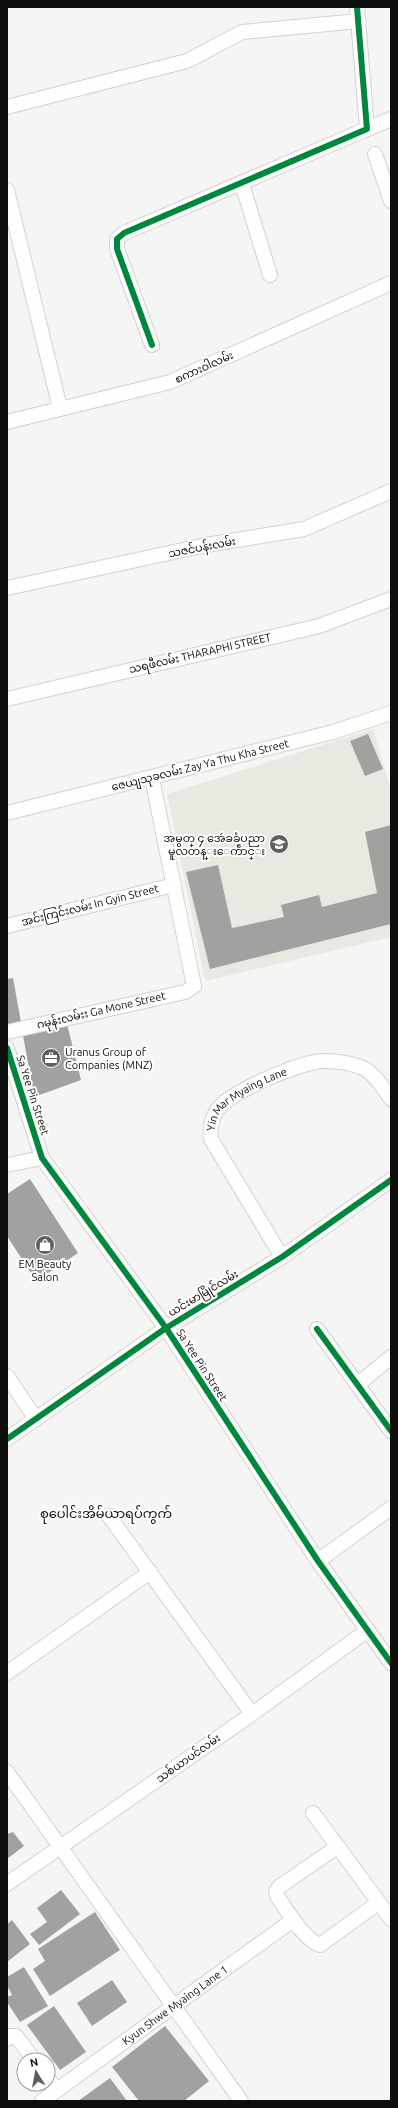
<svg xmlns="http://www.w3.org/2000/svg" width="398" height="2108" viewBox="0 0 398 2108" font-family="Ubuntu,'Noto Sans Myanmar',sans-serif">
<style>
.built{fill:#e8eae2}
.building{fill:#a1a2a0}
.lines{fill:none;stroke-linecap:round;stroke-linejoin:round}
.street-casing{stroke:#d1d1cf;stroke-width:16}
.street{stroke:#fefefd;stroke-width:14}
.cycleway-casing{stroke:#fff;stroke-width:8}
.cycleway{stroke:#00873e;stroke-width:6}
.labels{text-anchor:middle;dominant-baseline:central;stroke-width:4;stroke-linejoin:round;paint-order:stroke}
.street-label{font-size:11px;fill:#0e0e0c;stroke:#fff}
.poi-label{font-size:11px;fill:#0e0e0c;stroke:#fff;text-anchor:end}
.quarter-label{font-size:13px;fill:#0e0e0c;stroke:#fff}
</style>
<rect width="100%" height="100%" fill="#f5f6f3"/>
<polygon class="built" points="373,729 391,790 391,937 205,981 167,794"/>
<g class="building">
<polygon points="368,734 383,769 365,776 350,741"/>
<polygon points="391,825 391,924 210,969 186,872 218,865 232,928 284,917 281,905 319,895 322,907 377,893 365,832"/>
<polygon points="13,978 21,1022 8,1025 7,979"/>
<polygon points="67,1024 81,1080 34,1097 23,1035"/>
<polygon points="30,1179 78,1253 36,1281 7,1236 7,1194"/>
<polygon points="13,1832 24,1846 7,1859 7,1834"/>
<polygon points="61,1890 80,1914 39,1945 30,1934 47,1922 37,1908"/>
<polygon points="95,1912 120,1950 50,1996 33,1969 45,1961 38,1949"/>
<polygon points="12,1920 30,1944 7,1962 7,1924"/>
<polygon points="24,1967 48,2006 20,2022 7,2002 7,1997 12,1995 7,1985 7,1977"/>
<polygon points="112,1980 127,2002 92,2026 77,2003"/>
<polygon points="54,2006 86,2052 60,2070 27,2025"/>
<polygon points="165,2026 209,2081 184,2101 139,2101 112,2067"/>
<polygon points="110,2078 127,2101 78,2101"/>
</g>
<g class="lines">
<defs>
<g id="street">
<polyline points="7,107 187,61 242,32 359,21"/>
<polyline points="367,129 391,119"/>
<polyline points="375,154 391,201"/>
<polyline points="242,184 270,275"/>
<polyline points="7,190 60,408"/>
<polyline points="152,345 117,249 117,239 124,233 367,129 357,7"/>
<polyline points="7,422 170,382 391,283"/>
<polyline points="7,588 206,545 304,529 391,491"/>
<polyline points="7,699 319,626 391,599"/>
<polyline points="7,813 333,732 391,713"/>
<polyline points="7,926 174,885"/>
<polyline points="7,1032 185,992 194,986 152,778"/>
<polyline points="7,1048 42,1158 166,1328 318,1561 391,1663"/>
<polyline points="7,1165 42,1158"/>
<path id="s1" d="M282,1257l-71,-118c-2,-9 1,-21 6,-29 12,-18 85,-49 107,-49 12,0 27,2 39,7 12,6 20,20 28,31"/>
<polyline points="317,1329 391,1431"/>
<polyline points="7,1376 36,1419"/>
<polyline points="357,1385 391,1357"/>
<polyline points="7,1439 166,1328 282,1257 391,1180"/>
<polyline points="109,1516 252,1714"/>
<polyline points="318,1561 391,1508"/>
<polyline points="7,1673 150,1572"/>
<polyline points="7,1772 241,2101"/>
<polyline points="313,1813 391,1919"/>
<path d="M337,1847l-58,40 -3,5 1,4c9,13 28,45 43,49l58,-42"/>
<polyline points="7,1884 252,1714 368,1630"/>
<polyline points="7,2039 10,2036 16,2036 34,2060"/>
<polyline points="48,2079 57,2090"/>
<path id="s2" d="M42,2101l251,-181"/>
</g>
</defs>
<use href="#street" class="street-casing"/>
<use href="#street" class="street"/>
<defs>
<g id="cycleway">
<polyline points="152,345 117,249 117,239 124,233 367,129 357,7"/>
<polyline points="7,1048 42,1158 166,1328 318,1561 391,1663"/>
<polyline points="317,1329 391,1431"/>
<polyline points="7,1439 166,1328 282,1257 391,1180"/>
</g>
</defs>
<use href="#cycleway" class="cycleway-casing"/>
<use href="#cycleway" class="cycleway"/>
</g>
<defs>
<symbol id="school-disc" viewBox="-11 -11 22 22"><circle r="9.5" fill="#5f5f5d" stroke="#fff"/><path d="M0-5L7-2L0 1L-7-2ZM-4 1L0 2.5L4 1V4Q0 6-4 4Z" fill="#fff"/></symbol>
<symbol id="office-disc" viewBox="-11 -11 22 22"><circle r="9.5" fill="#5f5f5d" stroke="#fff"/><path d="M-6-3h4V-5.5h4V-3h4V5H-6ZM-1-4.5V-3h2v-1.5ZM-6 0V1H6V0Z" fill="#fff"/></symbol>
<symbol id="shop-disc" viewBox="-11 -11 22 22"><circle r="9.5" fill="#5f5f5d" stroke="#fff"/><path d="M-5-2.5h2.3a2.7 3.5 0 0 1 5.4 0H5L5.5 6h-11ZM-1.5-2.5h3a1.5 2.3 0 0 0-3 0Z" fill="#fff"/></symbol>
</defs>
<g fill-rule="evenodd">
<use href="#school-disc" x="268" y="833" width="22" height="22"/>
<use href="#office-disc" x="40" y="1047" width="22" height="22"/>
<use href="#shop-disc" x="34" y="1234" width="22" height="22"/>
</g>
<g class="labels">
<g class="street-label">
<text transform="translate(204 367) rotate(-24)">စကားဝါလမ်း</text>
<text transform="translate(202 547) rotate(-11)">သဇင်ပန်းလမ်း</text>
<text transform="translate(200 653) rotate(-13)">သရဖီလမ်း THARAPHI STREET</text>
<text transform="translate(200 765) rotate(-14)">ဇေယျသုခလမ်း Zay Ya Thu Kha Street</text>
<text transform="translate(90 905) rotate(-14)">အင်းကြင်းလမ်း In Gyin Street</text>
<text transform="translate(101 1010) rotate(-13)">ဂမုန်းလမ်းး Ga Mone Street</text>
<text transform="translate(33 1095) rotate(72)">Sa Yee Pin Street</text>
<text stroke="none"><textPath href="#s1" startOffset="197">Yin Mar Myaing Lane</textPath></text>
<text transform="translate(203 1293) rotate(-31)">ယင်းမာမြိုင်လမ်း</text>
<text transform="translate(202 1365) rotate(57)">Sa Yee Pin Street</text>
<text transform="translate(188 1758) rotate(-35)">သစ်ယာပင်လမ်း</text>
<text stroke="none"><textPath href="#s2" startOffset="164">Kyun Shwe Myaing Lane 1</textPath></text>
</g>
<g class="poi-label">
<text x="265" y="838">အမွတ္ ၄ အေဴခခံပညာ<tspan x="265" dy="13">မူလတန္းေကဵာင္း</tspan></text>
<text x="65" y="1052" text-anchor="start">Uranus Group of<tspan x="65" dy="13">Companies (MNZ)</tspan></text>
<text x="45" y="1264" text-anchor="middle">EM Beauty<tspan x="45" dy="13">Salon</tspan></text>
</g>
<g class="quarter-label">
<text x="106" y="1513">စုပေါင်းအိမ်ယာရပ်ကွက်</text>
</g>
</g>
<rect width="398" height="2108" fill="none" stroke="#0e0e0c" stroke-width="16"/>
<g transform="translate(36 2072) rotate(349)"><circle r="19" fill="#ffffff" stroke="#9f9f9e"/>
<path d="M0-3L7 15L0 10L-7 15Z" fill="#5f5f5d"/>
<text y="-6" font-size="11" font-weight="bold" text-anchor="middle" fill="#0e0e0c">N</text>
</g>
</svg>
